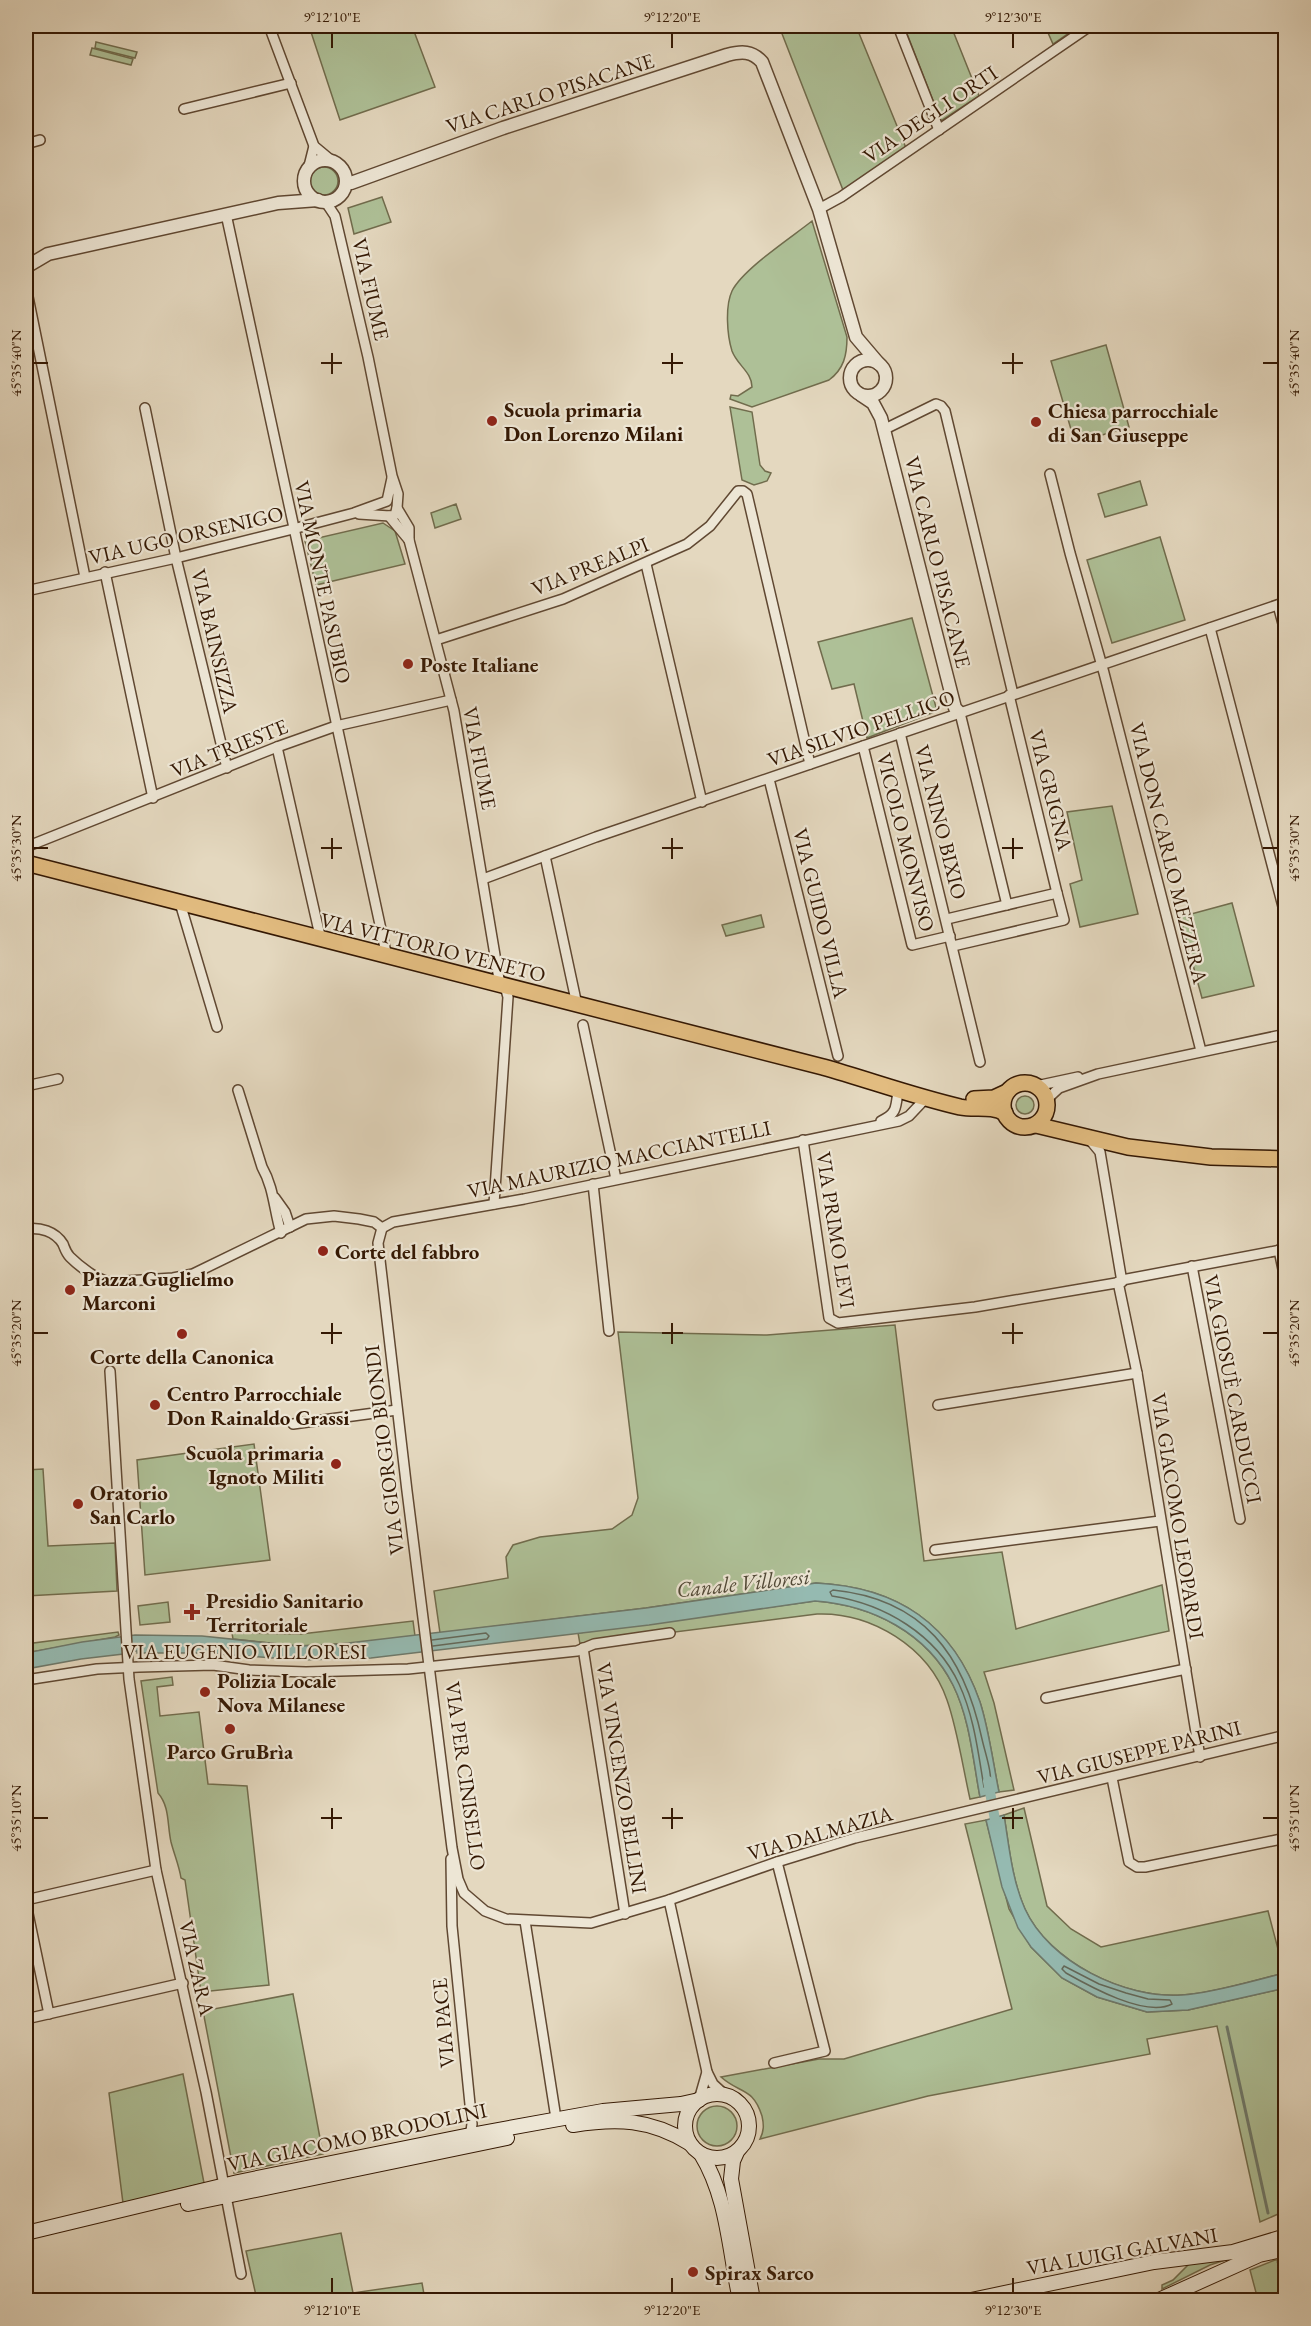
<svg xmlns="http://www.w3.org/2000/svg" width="1311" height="2326" viewBox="0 0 1311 2326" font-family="'EB Garamond',serif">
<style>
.green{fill:#aec097;stroke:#716c4d;stroke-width:1.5}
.water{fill:#95bab1;stroke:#6e796b;stroke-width:1.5}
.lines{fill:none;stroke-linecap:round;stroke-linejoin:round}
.shore{stroke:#64695a;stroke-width:1.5}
.stream{stroke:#6e796b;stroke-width:3}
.canal{stroke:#95bab1;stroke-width:10}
.minor-casing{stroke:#604832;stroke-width:12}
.tertiary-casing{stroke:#604832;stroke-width:15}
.secondary-casing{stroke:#341803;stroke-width:16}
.primary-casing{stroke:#341803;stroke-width:18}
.minor{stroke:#ede6d5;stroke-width:9}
.tertiary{stroke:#ede6d5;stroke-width:12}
.secondary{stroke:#ede6d5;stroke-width:14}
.primary{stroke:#e2bc80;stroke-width:15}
.ticks{fill:none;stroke:#341803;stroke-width:2}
.poi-dot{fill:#8f2418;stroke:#ede6d5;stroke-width:2}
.labels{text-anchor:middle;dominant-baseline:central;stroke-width:4.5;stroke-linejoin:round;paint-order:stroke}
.street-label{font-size:21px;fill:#341803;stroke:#ede6d5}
.poi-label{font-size:21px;font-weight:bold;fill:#341803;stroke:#ede6d5;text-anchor:start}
.water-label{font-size:22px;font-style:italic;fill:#514937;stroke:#ede6d5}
.neatline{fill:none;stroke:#341803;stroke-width:2}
.ticks-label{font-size:15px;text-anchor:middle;fill:#341803}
</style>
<rect width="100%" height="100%" fill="#e4d8bf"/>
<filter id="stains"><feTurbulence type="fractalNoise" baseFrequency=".00333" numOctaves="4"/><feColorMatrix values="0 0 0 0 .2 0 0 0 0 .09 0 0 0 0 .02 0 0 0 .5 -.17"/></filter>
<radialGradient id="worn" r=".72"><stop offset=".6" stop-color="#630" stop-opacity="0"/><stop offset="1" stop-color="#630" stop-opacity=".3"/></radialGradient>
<g class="green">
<polygon points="309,26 412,26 435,87 340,120"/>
<polygon points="779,26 856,26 906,148 843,190"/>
<polygon points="904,26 951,26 979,96 941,121"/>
<polygon points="1045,26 1079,26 1053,44"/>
<polygon points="96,42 137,52 135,58 95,48"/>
<polygon points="92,48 133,59 131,65 90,55"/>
<circle cx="324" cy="181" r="14"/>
<polygon points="382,197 391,222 354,234 348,208"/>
<path d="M812,221l35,116c0,18 -3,32 -18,43l-77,27 -22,-8 1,-4 7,1 14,-9c0,-15 -15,-22 -20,-36 -5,-16 -7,-45 0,-60 11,-22 60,-54 80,-70z"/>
<polygon points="1106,345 1129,427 1075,443 1051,361"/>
<polygon points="730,407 752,412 760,465 765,471 771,473 767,481 754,485 742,480"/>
<polygon points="1140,481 1147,505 1105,517 1098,494"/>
<polygon points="456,504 461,519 435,528 431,513"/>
<polygon points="383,523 395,531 405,564 316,585 305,541"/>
<polygon points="1160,537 1185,620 1112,643 1087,560"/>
<polygon points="912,618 937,711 867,738 854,684 832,689 818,642"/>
<polygon points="1112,806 1138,914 1080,927 1070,884 1082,880 1067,812"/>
<polygon points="1232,903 1254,986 1202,998 1180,917"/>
<polygon points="761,915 764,927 726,936 722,925"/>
<circle cx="1025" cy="1105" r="9"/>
<path d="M895,1325l29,236 78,-9 14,77 146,-44 7,46 -185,41 10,31 20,87 -15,2c-6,-29 -10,-62 -19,-90 -27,-78 -82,-115 -164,-119l-170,25 -206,25 -6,-42 74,-13 -2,-21 7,-12 27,-8 72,-8 20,-14 6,-17 -20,-166 149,3z"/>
<polygon points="254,1444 270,1560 145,1575 137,1460"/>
<polygon points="43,1469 48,1546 115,1543 117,1591 26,1596 26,1470"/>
<path d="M815,1601c57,4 112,32 138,84 17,34 20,75 27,112l-10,2c-7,-31 -13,-71 -23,-99 -18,-53 -76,-88 -130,-86l-237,30 -2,-11z"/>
<polygon points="168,1602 170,1622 140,1625 138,1606"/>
<polygon points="413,1621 415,1636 370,1642 298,1646 233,1639 232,1633 301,1634"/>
<polygon points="118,1632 119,1635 115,1637 26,1653 26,1644"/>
<path d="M172,1677l1,8 -16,2 3,29 39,-4 9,72 39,2 22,199 -68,7 -16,-112 -4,-2c-2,-13 -7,-24 -10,-36 -4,-18 -1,-35 -13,-49l-17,-112z"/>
<path d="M1024,1808l23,98 24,23 30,18 167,-36 11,42 6,-1v21c-31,7 -71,20 -103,22 -57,4 -133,-33 -157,-86 -13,-29 -16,-63 -21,-94z"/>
<path d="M986,1820l23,89 22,38 31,31 35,19 50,15 41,-2 97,-22v223l-25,11 -43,-196 -70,13 3,15 -222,42 -168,43c4,-8 4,-14 2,-23 -9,-29 -22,-22 -41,-39l98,-18h25l168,-50 -47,-185z"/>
<polygon points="293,1994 323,2154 234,2173 203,2011"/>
<polygon points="183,2074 204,2183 123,2203 109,2093"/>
<circle cx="717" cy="2126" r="20"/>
<polygon points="341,2233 353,2293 422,2283 425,2300 257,2300 246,2251"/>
<polygon points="1241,2255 1210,2265 1162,2289 1162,2285 1173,2280 1192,2261"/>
<polygon points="1275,2260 1285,2260 1285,2300 1258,2300 1250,2270"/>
</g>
<g class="water">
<path d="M816,1583c82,4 137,41 164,119 9,28 13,61 19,90l-19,5c-7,-37 -10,-78 -27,-112 -26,-52 -81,-80 -138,-84l-166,24 -278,33 -72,2 -93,-7h-69v-2h-3l-2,2 -51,6 -55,10v-16l56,-11 53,-7 67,1 96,10 33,-1 315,-37z"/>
<path d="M1004,1815c5,31 8,65 21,94 24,53 100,90 157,86 31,-2 73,-15 103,-22v15l-97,22 -41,2 -50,-15 -35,-19 -31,-31 -13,-19 -16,-41 -16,-67z"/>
</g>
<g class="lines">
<g class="shore">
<path d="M833,1590c91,9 131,65 149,149 3,14 11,35 8,49l-6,-1c-6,-35 -10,-71 -25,-103 -23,-50 -75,-80 -127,-88l-2,-4z"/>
<polyline points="432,1640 486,1633 489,1636 487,1639 433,1646"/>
<path d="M1064,1966l35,18 27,9 22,6 22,1 2,4c-26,14 -83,-18 -106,-31l-4,-4z"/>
</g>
<g class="stream">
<polyline points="1227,2027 1268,2213"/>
<polyline points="1278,2262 1286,2283"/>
</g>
<polyline class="canal" points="988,1781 997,1831"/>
<defs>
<g id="minor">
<polyline points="269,26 314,146 332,161"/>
<polyline points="898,26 939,130"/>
<polyline points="184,109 291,83"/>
<polyline points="26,144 40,140"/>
<polyline points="308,170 314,146"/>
<polyline points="325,201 335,216 368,357 392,476 398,494 397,508 409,528 409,540 454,711 500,985 506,990 508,997 494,1204"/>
<polyline points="819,209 841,197 1090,26"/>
<polyline points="226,214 387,957"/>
<polyline points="26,287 85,577"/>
<polyline points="145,408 176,558 227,768"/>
<polyline points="885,429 936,404 941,406 945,411 1013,694"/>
<polyline points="1050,474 1070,553 1104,673 1201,1051"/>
<polyline points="359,514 390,516 395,515 397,508"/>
<polyline points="389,516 409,540"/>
<polyline points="646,564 702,802"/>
<polyline points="105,572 153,798"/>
<polyline points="26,591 176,558 293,529 354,513 387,501 392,478"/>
<polyline points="1278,605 1286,635"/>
<polyline points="1210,628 1286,918"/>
<polyline points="436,640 563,599 687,544 710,526 738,491 743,491 747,494 810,764"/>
<polyline points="1009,695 1057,893"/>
<polyline points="960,713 1007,905"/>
<polyline points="900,733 980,1062"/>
<polyline points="863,746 912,945 950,936"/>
<polyline points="277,747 321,940"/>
<polyline points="769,779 838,1056"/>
<polyline points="26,845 31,845 277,747 336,726 451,700"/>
<polyline points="545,856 577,1005"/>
<polyline points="483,879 596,837 1286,602"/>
<polyline points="180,903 217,1027"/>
<polyline points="947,919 1057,893 1064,920 953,946"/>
<polyline points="583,1025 616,1179"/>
<polyline points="26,1086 58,1079"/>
<polyline points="1036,1086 1078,1077"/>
<path d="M238,1090l24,77c12,21 12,43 19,66"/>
<polyline points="1046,1100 1059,1088 1098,1074 1286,1034"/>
<path d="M881,1121c16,-7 15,-14 17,-31"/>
<polyline points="803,1140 829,1318 838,1323 975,1307 1122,1282 1100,1152 1090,1140"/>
<polyline points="593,1184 609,1331"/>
<polyline points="275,1198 285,1212 290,1227"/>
<polyline points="382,1228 378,1243 407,1491 452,1848 458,1879 464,1893 485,1911 506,1919 591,1923 669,1900 777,1862 855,1838 1286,1735"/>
<polyline points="382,1228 393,1222 524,1199 899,1121 909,1116 926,1098"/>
<path d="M26,1229c14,-2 29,2 37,15 2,5 3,9 7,13 9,9 27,23 40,25l63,-4 20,-4 113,-55 28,-3 25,3 15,3 8,6"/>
<polyline points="1279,1250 1286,1284"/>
<polyline points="1192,1266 1240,1519"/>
<polyline points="1122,1280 1286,1249"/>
<polyline points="1118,1282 1137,1373 1200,1757"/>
<polyline points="110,1371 129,1679 156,1870 206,2092 241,2274"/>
<polyline points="938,1405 1137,1373"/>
<polyline points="293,1424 397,1410"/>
<polyline points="935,1550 1160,1521"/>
<polyline points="583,1648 625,1914"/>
<polyline points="26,1680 97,1669 139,1667 213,1665 249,1670 306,1672 408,1669 577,1651 594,1644 670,1633"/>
<polyline points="1046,1698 1186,1669"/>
<polyline points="1112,1778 1129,1862 1137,1867 1145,1867 1286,1838"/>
<polyline points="451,1859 452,1926 472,2124 471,2131 465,2136"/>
<polyline points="26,1900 156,1870"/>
<polyline points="669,1900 707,2072 713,2084 725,2095"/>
<polyline points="26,1904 49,2014"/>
<polyline points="525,1921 555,2112"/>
<polyline points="26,2019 183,1983"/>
<polyline points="774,2063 825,2051 777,1862"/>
<polyline points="699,2100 707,2072"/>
</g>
<g id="tertiary">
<circle cx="325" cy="181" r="21"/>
<path d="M346,182l5,1 152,-55 224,-73c15,-4 25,-4 35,7l57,147 37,128 23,27"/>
<polyline points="26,267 48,254 278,203 318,200"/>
<circle cx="868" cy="378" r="18"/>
<polyline points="861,395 873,403 881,418 955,708 960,713"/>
</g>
<g id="secondary">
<circle cx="717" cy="2126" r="32"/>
<path d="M573,2125c44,-7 77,-6 116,18"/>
<polyline points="737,2152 733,2161 731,2179 753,2300"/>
<path d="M701,2154c27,44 28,97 39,146"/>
<polyline points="188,2204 507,2138"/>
<polyline points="26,2233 238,2182 465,2136 603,2111 681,2104 699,2100"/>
<polyline points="971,2300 1154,2262 1233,2252 1286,2236"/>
<polyline points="1159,2300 1259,2255 1286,2249"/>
</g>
<g id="primary">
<path d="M26,863l797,204c46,13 90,29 137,40 15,3 31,-2 45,6"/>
<circle cx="1025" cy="1105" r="22"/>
<polyline points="974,1099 994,1098 1007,1092"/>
<polyline points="1036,1125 1128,1147 1211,1157 1286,1159"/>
</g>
</defs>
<use href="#minor" class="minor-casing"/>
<use href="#tertiary" class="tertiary-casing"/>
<use href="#secondary" class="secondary-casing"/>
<use href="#primary" class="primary-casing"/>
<use href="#minor" class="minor"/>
<use href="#tertiary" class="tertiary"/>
<use href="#secondary" class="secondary"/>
<use href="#primary" class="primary"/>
</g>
<path class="ticks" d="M332,33v15M672,33v15M1013,33v15M332,353v21M672,353v21M1013,353v21M33,363h15M321,363h21M662,363h21M1002,363h21M1263,363h15M332,838v21M672,838v21M1013,838v21M33,848h15M321,848h21M662,848h21M1002,848h21M1263,848h15M332,1323v21M672,1323v21M1013,1323v21M33,1333h15M321,1333h21M662,1333h21M1002,1333h21M1263,1333h15M332,1808v21M672,1808v21M1013,1808v21M33,1818h15M321,1818h21M662,1818h21M1002,1818h21M1263,1818h15M332,2278v15M672,2278v15M1013,2278v15"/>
<g class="poi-dot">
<circle cx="492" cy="421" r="6"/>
<circle cx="1036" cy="422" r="6"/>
<circle cx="408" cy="664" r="6"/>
<circle cx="323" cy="1251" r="6"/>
<circle cx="70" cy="1290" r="6"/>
<circle cx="182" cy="1334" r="6"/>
<circle cx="155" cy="1405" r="6"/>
<circle cx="336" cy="1464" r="6"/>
<circle cx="78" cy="1504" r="6"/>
<path d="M189 1603h6v6h6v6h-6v6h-6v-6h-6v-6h6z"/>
<circle cx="205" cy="1692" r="6"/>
<circle cx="230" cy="1729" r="6"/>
<circle cx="693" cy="2272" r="6"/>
</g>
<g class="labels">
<g class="street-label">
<text transform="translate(550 93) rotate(-18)">VIA CARLO PISACANE</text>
<text transform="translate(930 114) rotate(-34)">VIA DEGLI ORTI</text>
<text transform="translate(371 289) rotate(77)">VIA FIUME</text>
<text transform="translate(186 535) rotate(-13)">VIA UGO ORSENIGO</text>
<text transform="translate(938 562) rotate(76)">VIA CARLO PISACANE</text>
<text transform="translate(590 566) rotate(-22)">VIA PREALPI</text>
<text transform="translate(323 582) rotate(78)">VIA MONTE PASUBIO</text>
<text transform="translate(215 641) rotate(77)">VIA BAINSIZZA</text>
<text transform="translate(861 728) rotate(-19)">VIA SILVIO PELLICO</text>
<text transform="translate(229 748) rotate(-22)">VIA TRIESTE</text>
<text transform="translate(480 758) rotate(79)">VIA FIUME</text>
<text transform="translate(1051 790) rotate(76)">VIA GRIGNA</text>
<text transform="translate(941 822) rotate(76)">VIA NINO BIXIO</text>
<text transform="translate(906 842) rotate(76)">VICOLO MONVISO</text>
<text transform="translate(1169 853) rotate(76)">VIA DON CARLO MEZZERA</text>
<text transform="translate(821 913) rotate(76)">VIA GUIDO VILLA</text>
<text transform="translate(433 947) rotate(14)">VIA VITTORIO VENETO</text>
<text transform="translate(619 1159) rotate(-12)">VIA MAURIZIO MACCIANTELLI</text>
<text transform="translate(836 1230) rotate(81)">VIA PRIMO LEVI</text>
<text transform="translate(1233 1389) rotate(79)">VIA GIOSUÈ CARDUCCI</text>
<text transform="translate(384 1450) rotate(-97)">VIA GIORGIO BIONDI</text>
<text transform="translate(1178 1516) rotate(81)">VIA GIACOMO LEOPARDI</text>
<text x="245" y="1651">VIA EUGENIO VILLORESI</text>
<text transform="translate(1139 1752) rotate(-14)">VIA GIUSEPPE PARINI</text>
<text transform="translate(466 1776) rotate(82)">VIA PER CINISELLO</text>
<text transform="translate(622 1778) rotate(81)">VIA VINCENZO BELLINI</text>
<text transform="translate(820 1833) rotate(-16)">VIA DALMAZIA</text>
<text transform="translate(197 1968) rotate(77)">VIA ZARA</text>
<text transform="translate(443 2023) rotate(-95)">VIA PACE</text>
<text transform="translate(357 2137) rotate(-12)">VIA GIACOMO BRODOLINI</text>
<text transform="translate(1122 2251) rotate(-10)">VIA LUIGI GALVANI</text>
</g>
<g class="poi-label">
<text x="504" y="409">Scuola primaria<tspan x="504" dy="24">Don Lorenzo Milani</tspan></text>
<text x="1048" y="410">Chiesa parrocchiale<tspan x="1048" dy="24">di San Giuseppe</tspan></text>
<text x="420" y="664">Poste Italiane</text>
<text x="335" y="1251">Corte del fabbro</text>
<text x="82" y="1278">Piazza Guglielmo<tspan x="82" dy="24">Marconi</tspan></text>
<text x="182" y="1356" text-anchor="middle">Corte della Canonica</text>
<text x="167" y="1393">Centro Parrocchiale<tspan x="167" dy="24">Don Rainaldo Grassi</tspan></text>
<text x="324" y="1452" text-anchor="end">Scuola primaria<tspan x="324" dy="24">Ignoto Militi</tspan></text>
<text x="90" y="1492">Oratorio<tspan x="90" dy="24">San Carlo</tspan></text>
<text x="206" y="1600">Presidio Sanitario<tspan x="206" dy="24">Territoriale</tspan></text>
<text x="217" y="1680">Polizia Locale<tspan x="217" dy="24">Nova Milanese</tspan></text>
<text x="230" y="1751" text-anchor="middle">Parco GruBrìa</text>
<text x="705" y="2272">Spirax Sarco</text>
</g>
<g class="water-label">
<text transform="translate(743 1583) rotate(-6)">Canale Villoresi</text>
</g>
</g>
<rect width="1311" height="2326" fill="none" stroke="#e4d8bf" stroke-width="66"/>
<rect x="33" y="33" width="1245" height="2260" class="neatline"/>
<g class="ticks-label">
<text x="332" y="22">9°12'10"E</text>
<text x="672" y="22">9°12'20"E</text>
<text x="1013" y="22">9°12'30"E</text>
<text transform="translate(16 363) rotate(-90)" y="5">45°35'40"N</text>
<text transform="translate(1294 363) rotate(-90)" y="5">45°35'40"N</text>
<text transform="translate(16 848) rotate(-90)" y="5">45°35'30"N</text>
<text transform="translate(1294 848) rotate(-90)" y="5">45°35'30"N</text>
<text transform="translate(16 1333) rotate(-90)" y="5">45°35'20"N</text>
<text transform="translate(1294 1333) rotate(-90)" y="5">45°35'20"N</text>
<text transform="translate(16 1818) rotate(-90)" y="5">45°35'10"N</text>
<text transform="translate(1294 1818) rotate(-90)" y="5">45°35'10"N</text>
<text x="332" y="2315">9°12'10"E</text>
<text x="672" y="2315">9°12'20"E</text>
<text x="1013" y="2315">9°12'30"E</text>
</g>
<rect width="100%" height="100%" filter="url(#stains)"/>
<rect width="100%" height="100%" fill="url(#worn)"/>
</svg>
